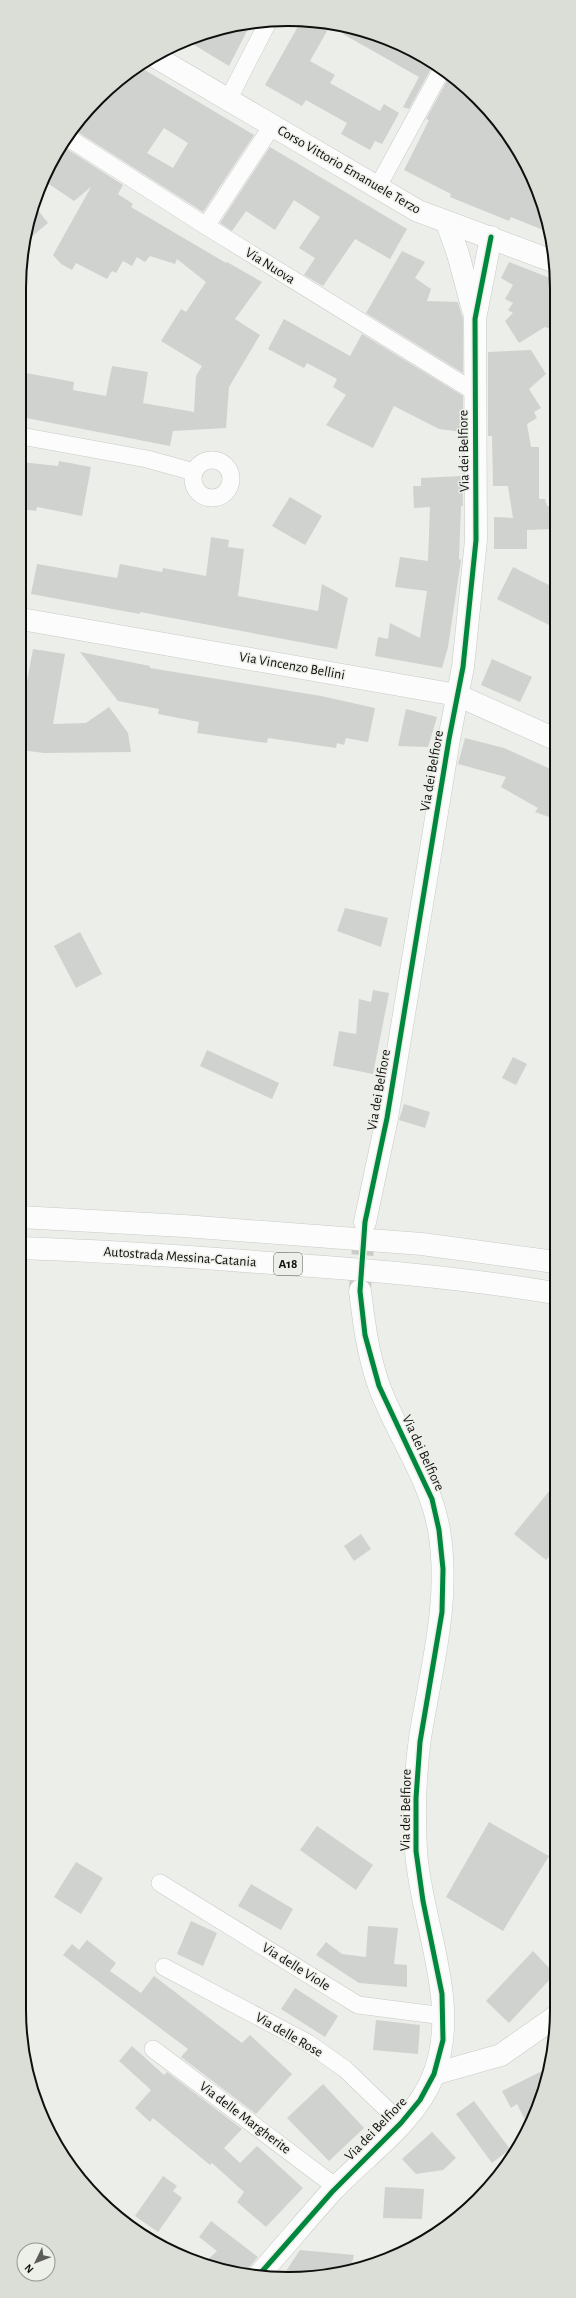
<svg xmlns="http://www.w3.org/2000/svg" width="576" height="2298" viewBox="0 0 576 2298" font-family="'Alegreya Sans',sans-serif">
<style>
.building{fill:#d0d2cf;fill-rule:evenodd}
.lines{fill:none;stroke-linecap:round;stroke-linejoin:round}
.secondary-tunnel{stroke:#cbccc9;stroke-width:22;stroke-dasharray:22 11;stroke-linecap:butt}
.street-casing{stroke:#c9cac7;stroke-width:18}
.secondary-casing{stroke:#c9cac7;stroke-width:23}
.highway-casing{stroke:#c9cac7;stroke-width:23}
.street{stroke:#fcfcfc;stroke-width:17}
.secondary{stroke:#fcfcfc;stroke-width:22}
.highway{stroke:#fcfcfc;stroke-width:22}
.cycleway-casing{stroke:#edefe9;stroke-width:8}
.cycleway{stroke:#00873e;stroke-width:5}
.labels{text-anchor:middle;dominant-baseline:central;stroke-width:3;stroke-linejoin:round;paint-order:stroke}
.shield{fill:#edefe9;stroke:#51524e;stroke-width:1}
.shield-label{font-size:13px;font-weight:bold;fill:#0e0e0c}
.street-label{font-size:14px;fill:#0e0e0c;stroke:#edefe9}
.rim{fill:none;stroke:#0e0e0c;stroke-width:2}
</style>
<rect width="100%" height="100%" fill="#eceeea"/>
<g class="building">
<polygon points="301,21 331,24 310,61 335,75 330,83 380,111 384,104 399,113 382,144 375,141 370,150 341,134 347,123 306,100 302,106 265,85"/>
<polygon points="251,23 229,66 186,40 219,28"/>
<polygon points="346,28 407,47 433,65 409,109 403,107 419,77 343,34"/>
<path d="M138,66l116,69 -51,77 -130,-83 13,-19 38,-36zM164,128l24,15 -15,25 -26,-15z"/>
<polygon points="449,77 478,98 529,169 548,232 511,217 509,221 450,197 451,194 404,170 429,120 426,119"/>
<polygon points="61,145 123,185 118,194 133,204 131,207 226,263 227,262 262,282 235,319 260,335 229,387 226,428 173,431 170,446 21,417 21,372 74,382 73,390 106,396 112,366 148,372 143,403 194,412 196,376 202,366 161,341 181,309 186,312 206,282 177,259 175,264 150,256 145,262 137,257 132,266 123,261 116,273 112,271 107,279 76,263 72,270 61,264 53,255 91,187 74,201 43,180"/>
<polygon points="270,147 407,229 390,259 355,239 323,286 304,275 315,258 299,248 320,217 294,200 275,230 246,211 232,231 220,223"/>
<polygon points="33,204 48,223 23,244"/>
<polygon points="402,251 425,262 415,278 431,289 427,301 458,302 463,320 463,373 366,313"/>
<polygon points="509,262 555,280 555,331 545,327 519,343 505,321 513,313 508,310 513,303 505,299 513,285 501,278"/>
<polygon points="284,319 350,356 362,334 463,396 463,432 439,429 394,406 373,448 326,425 346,395 333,387 337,379 307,363 304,368 268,349"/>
<polygon points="531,350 546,374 529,389 541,408 534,412 537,418 527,424 531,447 539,447 539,499 545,499 547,506 555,506 555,529 527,530 527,549 494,549 494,517 513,518 508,486 493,486 492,436 488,436 488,352"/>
<polygon points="59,461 91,467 82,516 37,507 36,511 21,509 21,462 58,466"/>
<polygon points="462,476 463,506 461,506 459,559 461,560 448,647 442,668 375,656 378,637 388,639 390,623 420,638 427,591 395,587 400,557 428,561 430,507 414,508 413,486 421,486 421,478"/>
<polygon points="290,497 322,516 305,545 272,526"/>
<polygon points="211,537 229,540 228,547 244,549 238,596 318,611 322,584 348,598 337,649 140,612 140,614 31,594 37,564 117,578 120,564 162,572 163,568 206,576"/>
<polygon points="513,567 555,588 555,628 497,599"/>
<polygon points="33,649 65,654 53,724 86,723 109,707 128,733 131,752 44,753 21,750 21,713"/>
<polygon points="80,652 150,666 150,668 321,696 375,708 368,742 346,738 344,745 337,743 336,748 268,738 267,743 197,733 199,722 158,714 159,709 118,701"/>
<polygon points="492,659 532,677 520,702 481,685"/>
<polygon points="406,709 437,717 428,747 398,746"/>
<polygon points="465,738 504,748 555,771 555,819 535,812 538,808 501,787 506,777 458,764"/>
<polygon points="345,908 388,918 381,947 337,931"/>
<polygon points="80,932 102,974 76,988 54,946"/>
<polygon points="373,990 389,993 373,1074 333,1066 339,1031 356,1034 359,999 371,1002"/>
<polygon points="207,1050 279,1083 272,1099 200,1066"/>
<polygon points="513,1057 527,1064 516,1085 502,1078"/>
<polygon points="404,1104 430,1112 425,1128 399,1120"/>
<polygon points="555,1484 555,1550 546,1560 514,1534"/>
<polygon points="361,1534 371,1549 354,1561 344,1546"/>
<polygon points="489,1822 549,1856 503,1931 446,1897"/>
<polygon points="317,1826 373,1865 356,1890 300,1850"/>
<polygon points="76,1862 103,1878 81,1914 54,1897"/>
<polygon points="251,1884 293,1909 281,1930 238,1906"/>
<polygon points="191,1921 217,1933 203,1966 177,1954"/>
<polygon points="368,1926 398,1928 394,1964 407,1965 407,1987 359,1983 316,1955 326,1942 342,1954 366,1957"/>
<polygon points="87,1940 116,1963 110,1971 141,1993 154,1976 242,2043 250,2035 292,2074 256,2114 181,2057 188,2049 63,1955 72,1944 79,1950"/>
<polygon points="533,1951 555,1974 509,2023 486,2001"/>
<polygon points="295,1988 338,2016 325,2037 281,2009"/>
<polygon points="376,2020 420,2025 418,2054 373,2050"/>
<polygon points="132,2046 164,2075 167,2072 242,2129 224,2148 240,2163 257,2146 303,2188 266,2227 237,2202 244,2192 212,2163 210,2165 153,2118 150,2122 135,2108 151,2090 119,2061"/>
<polygon points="550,2067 543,2097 529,2128 517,2104 511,2108 502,2091"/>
<polygon points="323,2084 364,2128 329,2161 287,2118"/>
<polygon points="474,2101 510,2149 492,2163 456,2114"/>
<polygon points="432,2132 456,2158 443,2170 416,2174 402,2159"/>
<polygon points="163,2176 177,2186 173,2191 182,2198 158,2232 135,2216"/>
<polygon points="385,2187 424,2189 422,2219 383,2218"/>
<polygon points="211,2221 258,2257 245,2272 236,2266 229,2272 203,2264 217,2251 199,2237"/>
<polygon points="300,2250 354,2255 350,2270 282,2277"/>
</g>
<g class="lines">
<polyline class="secondary-tunnel" points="360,1288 365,1222"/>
<defs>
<g id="street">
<polyline points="228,100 269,20"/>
<polyline points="67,137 206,226 475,392"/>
<polyline points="377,188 441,71"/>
<polyline points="206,226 272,126"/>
<polyline points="21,436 147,459 194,472"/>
<circle cx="212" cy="479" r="19"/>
<polyline points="160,1883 358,2005 444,2016"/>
<polyline points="164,1967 308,2043 345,2069 401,2123"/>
<polyline points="153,2049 336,2187"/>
</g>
<g id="secondary">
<polyline points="154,56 418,211 555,262"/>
<polyline points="447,223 458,254 473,310"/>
<polyline points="21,619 457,695 555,739"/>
<polyline points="365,1222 387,1118 449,739 463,667 476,540 475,319 491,237"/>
<polyline points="434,2074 501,2055 555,2017"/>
<path d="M258,2276c25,-28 49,-57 74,-85 34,-36 84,-69 102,-117 27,-71 -13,-151 -18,-223 -2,-36 -1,-77 4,-113 11,-69 31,-138 19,-208 -9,-52 -42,-95 -60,-144 -11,-31 -15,-63 -19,-95"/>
</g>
<g id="highway">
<polyline points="20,1217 184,1226 422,1244 555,1262"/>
<path d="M20,1248c88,3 176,9 263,16 91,6 182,14 272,29"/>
</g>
</defs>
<use href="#street" class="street-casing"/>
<use href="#secondary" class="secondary-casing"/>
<use href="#highway" class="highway-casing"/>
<use href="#street" class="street"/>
<use href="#secondary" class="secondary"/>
<use href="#highway" class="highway"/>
<defs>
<polyline id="cycleway" points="258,2276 332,2192 401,2123 420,2100 434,2074 443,2040 442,1994 423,1901 416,1851 416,1798 420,1742 442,1612 443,1569 439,1530 432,1499 379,1386 365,1335 360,1291 365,1222 387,1118 449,739 463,667 476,540 475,319 491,237"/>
</defs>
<use href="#cycleway" class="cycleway-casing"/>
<use href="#cycleway" class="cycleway"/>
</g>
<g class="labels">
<rect class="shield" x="274" y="1253" width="28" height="22" rx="3"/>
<g class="shield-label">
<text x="288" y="1264">A18</text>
</g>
<g class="street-label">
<text transform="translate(349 170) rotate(30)">Corso Vittorio Emanuele Terzo</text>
<text transform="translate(270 266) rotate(32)">Via Nuova</text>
<text transform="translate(464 451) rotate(-91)">Via dei Belfiore</text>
<text transform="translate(292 666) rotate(10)">Via Vincenzo Bellini</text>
<text transform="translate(432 771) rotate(-80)">Via dei Belfiore</text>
<text transform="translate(379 1090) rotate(-80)">Via dei Belfiore</text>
<text transform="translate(180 1257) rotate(4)">Autostrada Messina-Catania</text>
<text transform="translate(423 1453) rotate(65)">Via dei Belfiore</text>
<text transform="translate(406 1810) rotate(-89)">Via dei Belfiore</text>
<text transform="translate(296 1967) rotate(32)">Via delle Viole</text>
<text transform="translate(289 2035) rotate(30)">Via delle Rose</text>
<text transform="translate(245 2118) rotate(37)">Via delle Margherite</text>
<text transform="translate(376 2129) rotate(-46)">Via dei Belfiore</text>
</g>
</g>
<path d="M0 0H576V2298H0ZM288 26H288A262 262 0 0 1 550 288V2010A262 262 0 0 1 288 2272H288A262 262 0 0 1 26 2010V288A262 262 0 0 1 288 26Z" fill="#dbddd7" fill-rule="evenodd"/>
<path class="rim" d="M288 26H288A262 262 0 0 1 550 288V2010A262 262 0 0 1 288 2272H288A262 262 0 0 1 26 2010V288A262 262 0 0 1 288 26Z"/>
<g transform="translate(36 2262) rotate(227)"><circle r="19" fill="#edefe9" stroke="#949591"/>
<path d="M0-3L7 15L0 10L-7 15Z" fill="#5c5c5a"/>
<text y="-6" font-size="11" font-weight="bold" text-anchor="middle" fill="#0e0e0c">N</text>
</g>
</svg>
